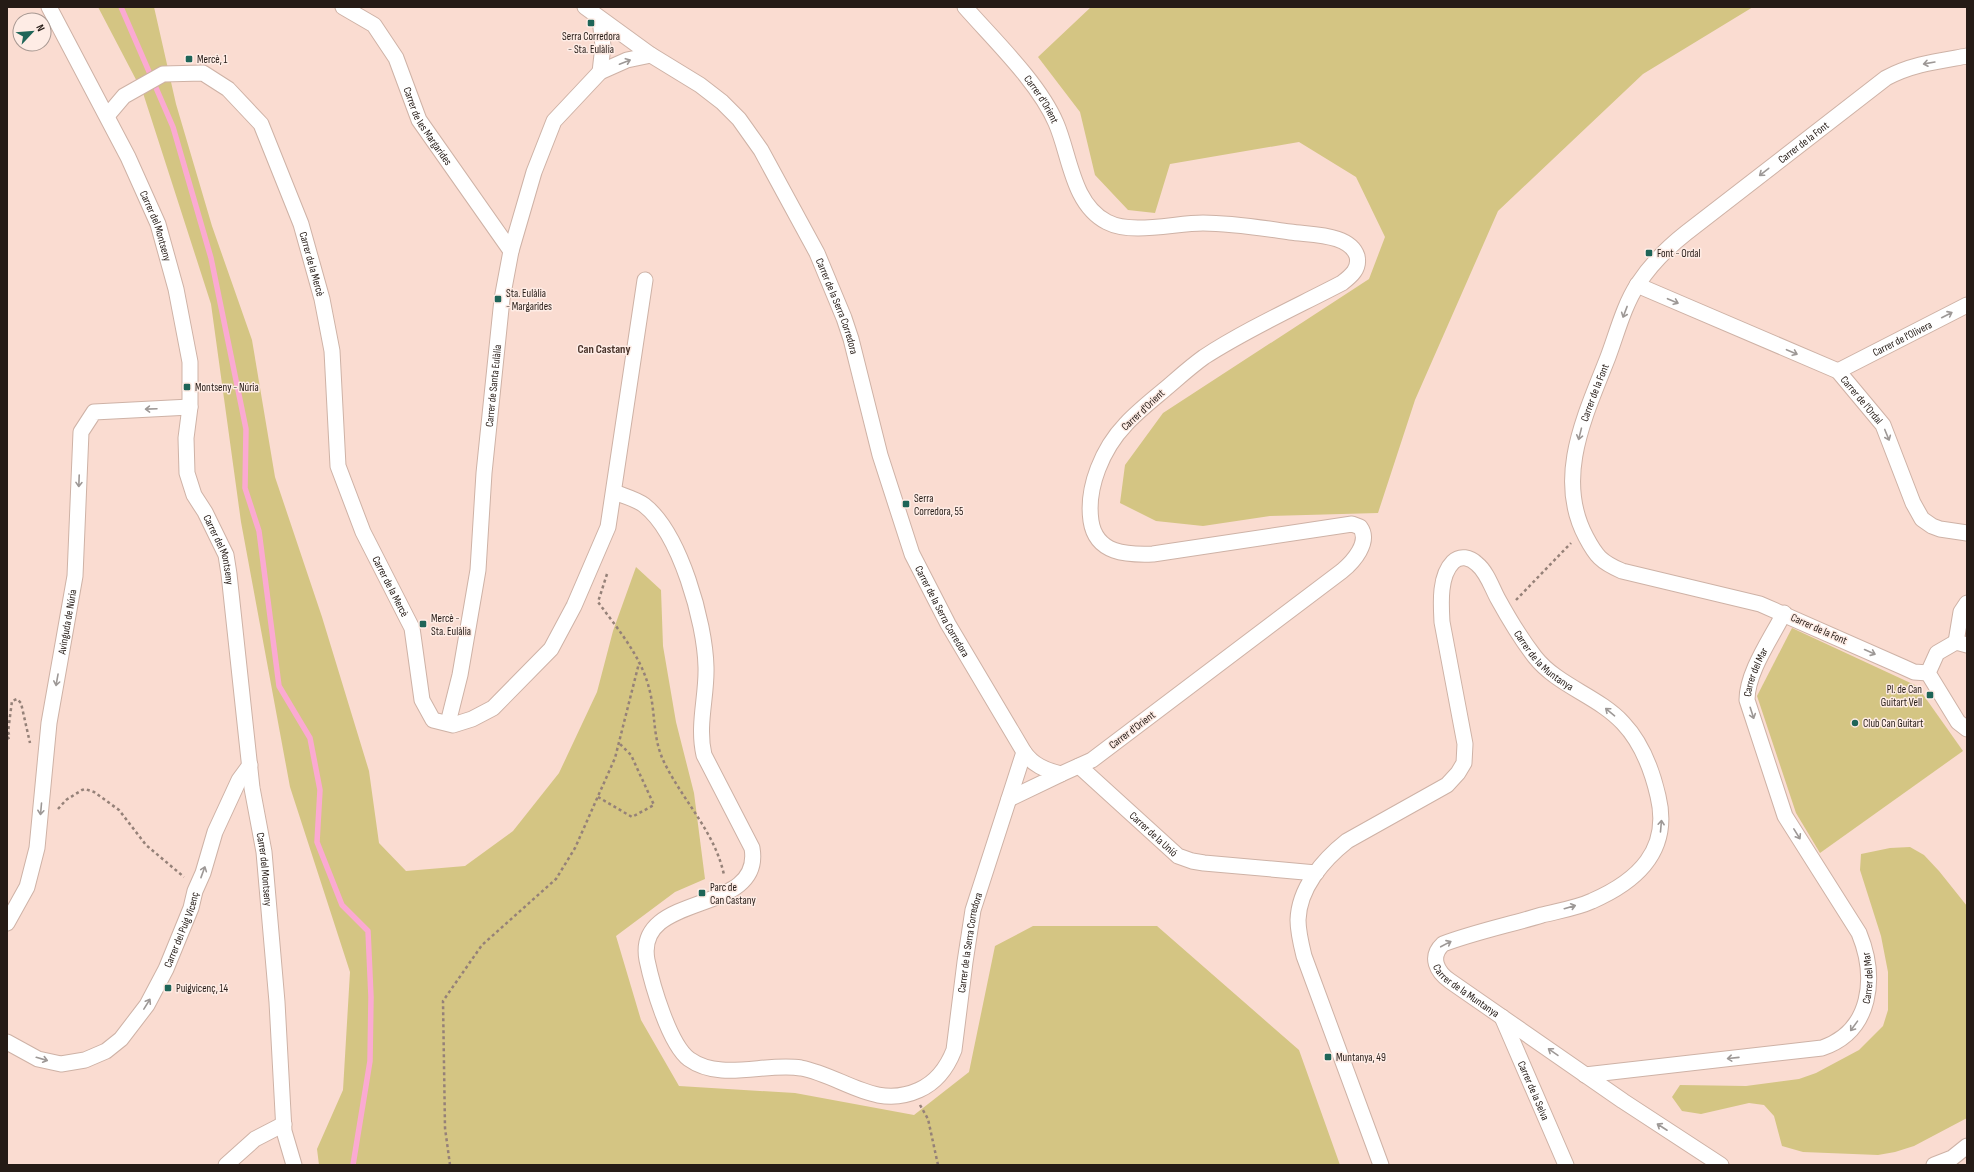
<svg xmlns="http://www.w3.org/2000/svg" width="1974" height="1172" viewBox="0 0 1974 1172" font-family="'Sofia Sans Condensed',sans-serif">
<style>
.green{fill:#d4c583}
.lines{fill:none;stroke-linecap:round;stroke-linejoin:round}
.stream{stroke:#fbaad2;stroke-width:5.5}
.minor-casing{stroke:#ceb2a6;stroke-width:17}
.path{stroke:#958178;stroke-width:2.5;stroke-dasharray:3 3;stroke-linecap:butt}
.minor{stroke:#fff;stroke-width:15}
.oneway{stroke:#9d9896}
.poi-dot{fill:#1e6558;stroke:#feece5;stroke-width:1.5}
.labels{text-anchor:middle;dominant-baseline:central;stroke-width:3;stroke-linejoin:round;paint-order:stroke}
.poi-label{font-size:11px;fill:#251b16;stroke:#feece5;text-anchor:start}
.street-label{font-size:11px;fill:#251b16;stroke:#feece5}
.neighbourhood-label{font-size:12px;font-weight:bold;fill:#473128;stroke:#feece5}
</style>
<rect width="100%" height="100%" fill="#fadcd1"/>
<g class="green">
<polygon points="98,7 154,7 176,104 212,226 252,340 275,477 322,617 369,771 379,843 406,871 465,866 513,831 559,773 597,692 613,631 636,567 661,590 663,646 676,722 694,793 705,879 675,892 616,936 641,1020 679,1086 795,1093 914,1115 969,1072 995,946 1033,926 1157,926 1299,1050 1340,1165 319,1165 317,1149 343,1090 350,972 290,787 241,522 211,304 143,93"/>
<polygon points="1091,7 1753,7 1643,74 1498,211 1415,400 1378,513 1270,516 1203,526 1156,521 1120,503 1125,465 1163,413 1369,279 1385,237 1356,177 1299,142 1170,164 1155,213 1128,210 1095,175 1080,112 1038,57"/>
<polygon points="1792,628 1917,686 1963,751 1820,853 1796,813 1757,696"/>
<polygon points="1910,847 1924,855 1939,871 1967,906 1967,1118 1914,1146 1895,1152 1878,1155 1803,1152 1782,1146 1774,1116 1764,1105 1749,1103 1701,1114 1682,1111 1672,1097 1680,1085 1746,1086 1799,1079 1816,1073 1859,1050 1883,1026 1888,1010 1888,972 1881,936 1860,870 1861,854 1890,848"/>
</g>
<g class="lines">
<polyline class="stream" points="121,7 173,127 211,258 246,429 245,488 259,531 279,686 310,738 320,790 317,842 342,905 368,931 371,997 370,1061 353,1165"/>
<defs>
<g id="minor">
<path id="s1" d="M49,7l79,150 30,67 18,65 14,73v45l-4,31 1,35 7,22 11,17 21,43 3,19 23,214 12,64 13,150 7,129 10,34"/>
<path id="s2" d="M343,7l31,18 22,33 23,62 92,131"/>
<path id="s3" d="M585,7l66,48 49,30 22,17 17,17 22,31 56,103 27,65 7,21 29,116 32,99 36,70 76,128c9,13 21,18 37,22l-52,25"/>
<path id="s4" d="M965,7c29,33 74,76 91,116 14,32 16,81 51,99 25,13 68,1 96,1 29,0 58,5 87,9 15,2 33,2 47,7 9,3 17,8 20,17 3,13 -6,20 -15,27 -46,24 -95,46 -138,74 -14,10 -27,22 -40,33 -13,11 -27,22 -38,34 -23,24 -40,63 -35,97 5,33 36,34 62,33l199,-30 8,3c11,15 -7,35 -18,44l-250,189 -31,14"/>
<polyline points="600,72 603,46 600,19"/>
<path id="s5" d="M107,116l17,-20 39,-22 40,-1 25,16 33,35 40,100 21,75 10,52 6,115 25,66 49,96 10,72 11,20 20,5 19,-6 21,-11 58,-59 23,-43 34,-79 37,-247"/>
<path id="s6" d="M1637,285l201,86 45,54 30,78 9,16 10,7 8,3 27,4"/>
<path id="s7" d="M1838,371l129,-66"/>
<path id="s8" d="M614,492c10,4 22,7 30,13 36,28 61,117 62,162 1,29 -9,58 -2,88l48,93c12,69 -118,42 -105,112 5,24 22,84 42,99 32,23 76,3 112,9 42,8 74,42 118,22 18,-8 28,-22 35,-40l11,-88 8,-52 51,-158"/>
<polyline points="1956,642 1961,612 1967,603"/>
<polyline points="1967,645 1956,642 1937,653 1928,673 1958,722 1967,729"/>
<path id="s9" d="M1928,673l-14,-1 -11,-5 -143,-63 -138,-33c-21,-9 -26,-15 -36,-34 -32,-60 0,-123 22,-180 9,-24 16,-52 30,-73 13,-20 29,-36 48,-51l200,-155c26,-14 53,-17 81,-22"/>
<path id="s10" d="M448,723l12,-48 18,-105 6,-97 18,-174 9,-48 23,-79 20,-51 46,-49 27,-12 24,-5"/>
<path id="s11" d="M1079,766l99,90 14,5 12,2 112,10"/>
<path id="s12" d="M7,923l20,-36 10,-39 12,-125 26,-147 6,-144 13,-20 96,-5"/>
<path id="s13" d="M1502,1017l64,148"/>
<path id="s14" d="M7,1042l31,17 23,5 24,-4 21,-9 15,-12 26,-34 19,-36 25,-61 4,-17 8,-18 12,-41 24,-52 11,-15"/>
<path id="s15" d="M1585,1075l237,-27c50,-17 55,-71 37,-115l-74,-117 -38,-116c0,-28 24,-61 37,-87"/>
<polyline points="226,1165 255,1139 284,1124"/>
<path id="s16" d="M1381,1165l-77,-209c-3,-12 -6,-24 -6,-36 1,-32 25,-60 49,-79l100,-56 11,-12 6,-10 1,-19 -23,-122c-1,-18 -3,-46 11,-60 7,-7 17,-5 24,2 10,8 15,24 21,35 11,20 23,40 37,58 23,29 63,39 88,66 19,20 29,47 35,73 13,54 -20,85 -66,105 -15,7 -34,10 -50,14 -33,10 -67,17 -99,29 -14,13 -6,28 7,37l173,120 98,64"/>
<polyline points="1934,1165 1952,1158 1967,1146"/>
</g>
</defs>
<use href="#minor" class="minor-casing"/>
<g class="path">
<path d="M607,574l-9,28c19,26 43,54 51,86 7,25 3,49 15,74 19,39 51,70 60,113"/>
<polyline points="1516,600 1571,543"/>
<polyline points="7,739 10,737 8,732 12,701 17,699 21,703 30,743"/>
<polyline points="598,797 632,817 654,805 631,755 619,743"/>
<polyline points="58,809 66,800 82,790 85,789 94,792 119,810 146,845 184,877"/>
<polyline points="920,1105 928,1119 938,1165"/>
<polyline points="450,1165 445,1128 443,1001 482,945 556,879 575,848 615,758 639,663"/>
</g>
<use href="#minor" class="minor"/>
</g>
<defs><path id="oneway-shaft" d="M-6 0H5M1.5-3L5.5 0L1.5 3" fill="none" stroke-width="1.6" stroke-linecap="round" stroke-linejoin="round"/></defs>
<g class="oneway">
<use href="#oneway-shaft" transform="translate(625 62) rotate(-21)"/>
<use href="#oneway-shaft" transform="translate(1929 63) rotate(170)"/>
<use href="#oneway-shaft" transform="translate(1764 172) rotate(142)"/>
<use href="#oneway-shaft" transform="translate(1673 301) rotate(23)"/>
<use href="#oneway-shaft" transform="translate(1625 312) rotate(111)"/>
<use href="#oneway-shaft" transform="translate(1947 315) rotate(-27)"/>
<use href="#oneway-shaft" transform="translate(1792 352) rotate(23)"/>
<use href="#oneway-shaft" transform="translate(151 409) rotate(178)"/>
<use href="#oneway-shaft" transform="translate(1580 434) rotate(104)"/>
<use href="#oneway-shaft" transform="translate(1887 435) rotate(68)"/>
<use href="#oneway-shaft" transform="translate(79 481) rotate(92)"/>
<use href="#oneway-shaft" transform="translate(1870 652) rotate(24)"/>
<use href="#oneway-shaft" transform="translate(57 680) rotate(100)"/>
<use href="#oneway-shaft" transform="translate(1610 712) rotate(-140)"/>
<use href="#oneway-shaft" transform="translate(1752 713) rotate(72)"/>
<use href="#oneway-shaft" transform="translate(41 809) rotate(95)"/>
<use href="#oneway-shaft" transform="translate(1661 826) rotate(-85)"/>
<use href="#oneway-shaft" transform="translate(1797 834) rotate(58)"/>
<use href="#oneway-shaft" transform="translate(203 872) rotate(-70)"/>
<use href="#oneway-shaft" transform="translate(1570 907) rotate(-16)"/>
<use href="#oneway-shaft" transform="translate(1446 944) rotate(-28)"/>
<use href="#oneway-shaft" transform="translate(147 1004) rotate(-58)"/>
<use href="#oneway-shaft" transform="translate(1854 1026) rotate(126)"/>
<use href="#oneway-shaft" transform="translate(1553 1052) rotate(-145)"/>
<use href="#oneway-shaft" transform="translate(1733 1058) rotate(174)"/>
<use href="#oneway-shaft" transform="translate(42 1059) rotate(16)"/>
<use href="#oneway-shaft" transform="translate(1662 1127) rotate(-147)"/>
</g>
<g class="poi-dot">
<rect x="587" y="19" width="8" height="8" rx="2"/>
<rect x="185" y="55" width="8" height="8" rx="2"/>
<rect x="1645" y="249" width="8" height="8" rx="2"/>
<rect x="494" y="295" width="8" height="8" rx="2"/>
<rect x="183" y="383" width="8" height="8" rx="2"/>
<rect x="902" y="500" width="8" height="8" rx="2"/>
<rect x="419" y="620" width="8" height="8" rx="2"/>
<rect x="1926" y="691" width="8" height="8" rx="2"/>
<circle cx="1855" cy="723" r="4"/>
<rect x="698" y="889" width="8" height="8" rx="2"/>
<rect x="164" y="984" width="8" height="8" rx="2"/>
<rect x="1324" y="1053" width="8" height="8" rx="2"/>
</g>
<g class="labels">
<g class="poi-label">
<text x="591" y="36" text-anchor="middle">Serra Corredora<tspan x="591" dy="13">- Sta. Eulàlia</tspan></text>
<text x="197" y="59">Mercè, 1</text>
<text x="1657" y="253">Font - Ordal</text>
<text x="506" y="293">Sta. Eulàlia<tspan x="506" dy="13">- Margarides</tspan></text>
<text x="195" y="387">Montseny - Núria</text>
<text x="914" y="498">Serra<tspan x="914" dy="13">Corredora, 55</tspan></text>
<text x="431" y="618">Mercè -<tspan x="431" dy="13">Sta. Eulàlia</tspan></text>
<text x="1922" y="689" text-anchor="end">Pl. de Can<tspan x="1922" dy="13">Guitart Vell</tspan></text>
<text x="1863" y="723">Club Can Guitart</text>
<text x="710" y="887">Parc de<tspan x="710" dy="13">Can Castany</tspan></text>
<text x="176" y="988">Puigvicenç, 14</text>
<text x="1336" y="1057">Muntanya, 49</text>
</g>
<g class="street-label">
<text stroke="none"><textPath href="#s4" startOffset="120">Carrer d'Orient</textPath></text>
<text stroke="none"><textPath href="#s2" startOffset="151">Carrer de les Margarides</textPath></text>
<text stroke="none"><textPath href="#s9" startOffset="861">Carrer de la Font</textPath></text>
<text stroke="none"><textPath href="#s1" startOffset="244">Carrer del Montseny</textPath></text>
<text stroke="none"><textPath href="#s5" startOffset="338">Carrer de la Mercè</textPath></text>
<text stroke="none"><textPath href="#s3" startOffset="403">Carrer de la Serra Corredora</textPath></text>
<text stroke="none"><textPath href="#s7" startOffset="72">Carrer de l'Olivera</textPath></text>
<text stroke="none"><textPath href="#s10" startOffset="341">Carrer de Santa Eulàlia</textPath></text>
<text stroke="none"><textPath href="#s9" startOffset="525">Carrer de la Font</textPath></text>
<text stroke="none"><textPath href="#s6" startOffset="256">Carrer de l'Ordal</textPath></text>
<text transform="translate(1143 410) rotate(-43)">Carrer d'Orient</text>
<text stroke="none"><textPath href="#s1" startOffset="580">Carrer del Montseny</textPath></text>
<text stroke="none"><textPath href="#s5" startOffset="674">Carrer de la Mercè</textPath></text>
<text stroke="none"><textPath href="#s3" startOffset="727">Carrer de la Serra Corredora</textPath></text>
<text stroke="none"><textPath href="#s12" startOffset="310">Avinguda de Núria</textPath></text>
<text transform="translate(1819 629) rotate(24)">Carrer de la Font</text>
<text stroke="none"><textPath href="#s16" startOffset="849">Carrer de la Muntanya</textPath></text>
<text stroke="none"><textPath href="#s15" startOffset="665">Carrer del Mar</textPath></text>
<text transform="translate(1132 730) rotate(-37)">Carrer d'Orient</text>
<text stroke="none"><textPath href="#s11" startOffset="101">Carrer de la Unió</textPath></text>
<text stroke="none"><textPath href="#s1" startOffset="904">Carrer del Montseny</textPath></text>
<text stroke="none"><textPath href="#s14" startOffset="251">Carrer del Puig Vicenç</textPath></text>
<text stroke="none"><textPath href="#s8" startOffset="1084">Carrer de la Serra Corredora</textPath></text>
<text stroke="none"><textPath href="#s15" startOffset="329">Carrer del Mar</textPath></text>
<text stroke="none"><textPath href="#s16" startOffset="1388">Carrer de la Muntanya</textPath></text>
<text stroke="none"><textPath href="#s13" startOffset="80">Carrer de la Selva</textPath></text>
</g>
<g class="neighbourhood-label">
<text x="604" y="349">Can Castany</text>
</g>
</g>
<rect width="1974" height="1172" fill="none" stroke="#251b16" stroke-width="16"/>
<g transform="translate(32 32) rotate(64)"><circle r="19" fill="#feece5" stroke="#a79892"/>
<path d="M0-3L7 15L0 10L-7 15Z" fill="#1e6558"/>
<text y="-6" font-size="11" font-weight="bold" text-anchor="middle" fill="#251b16">N</text>
</g>
</svg>
